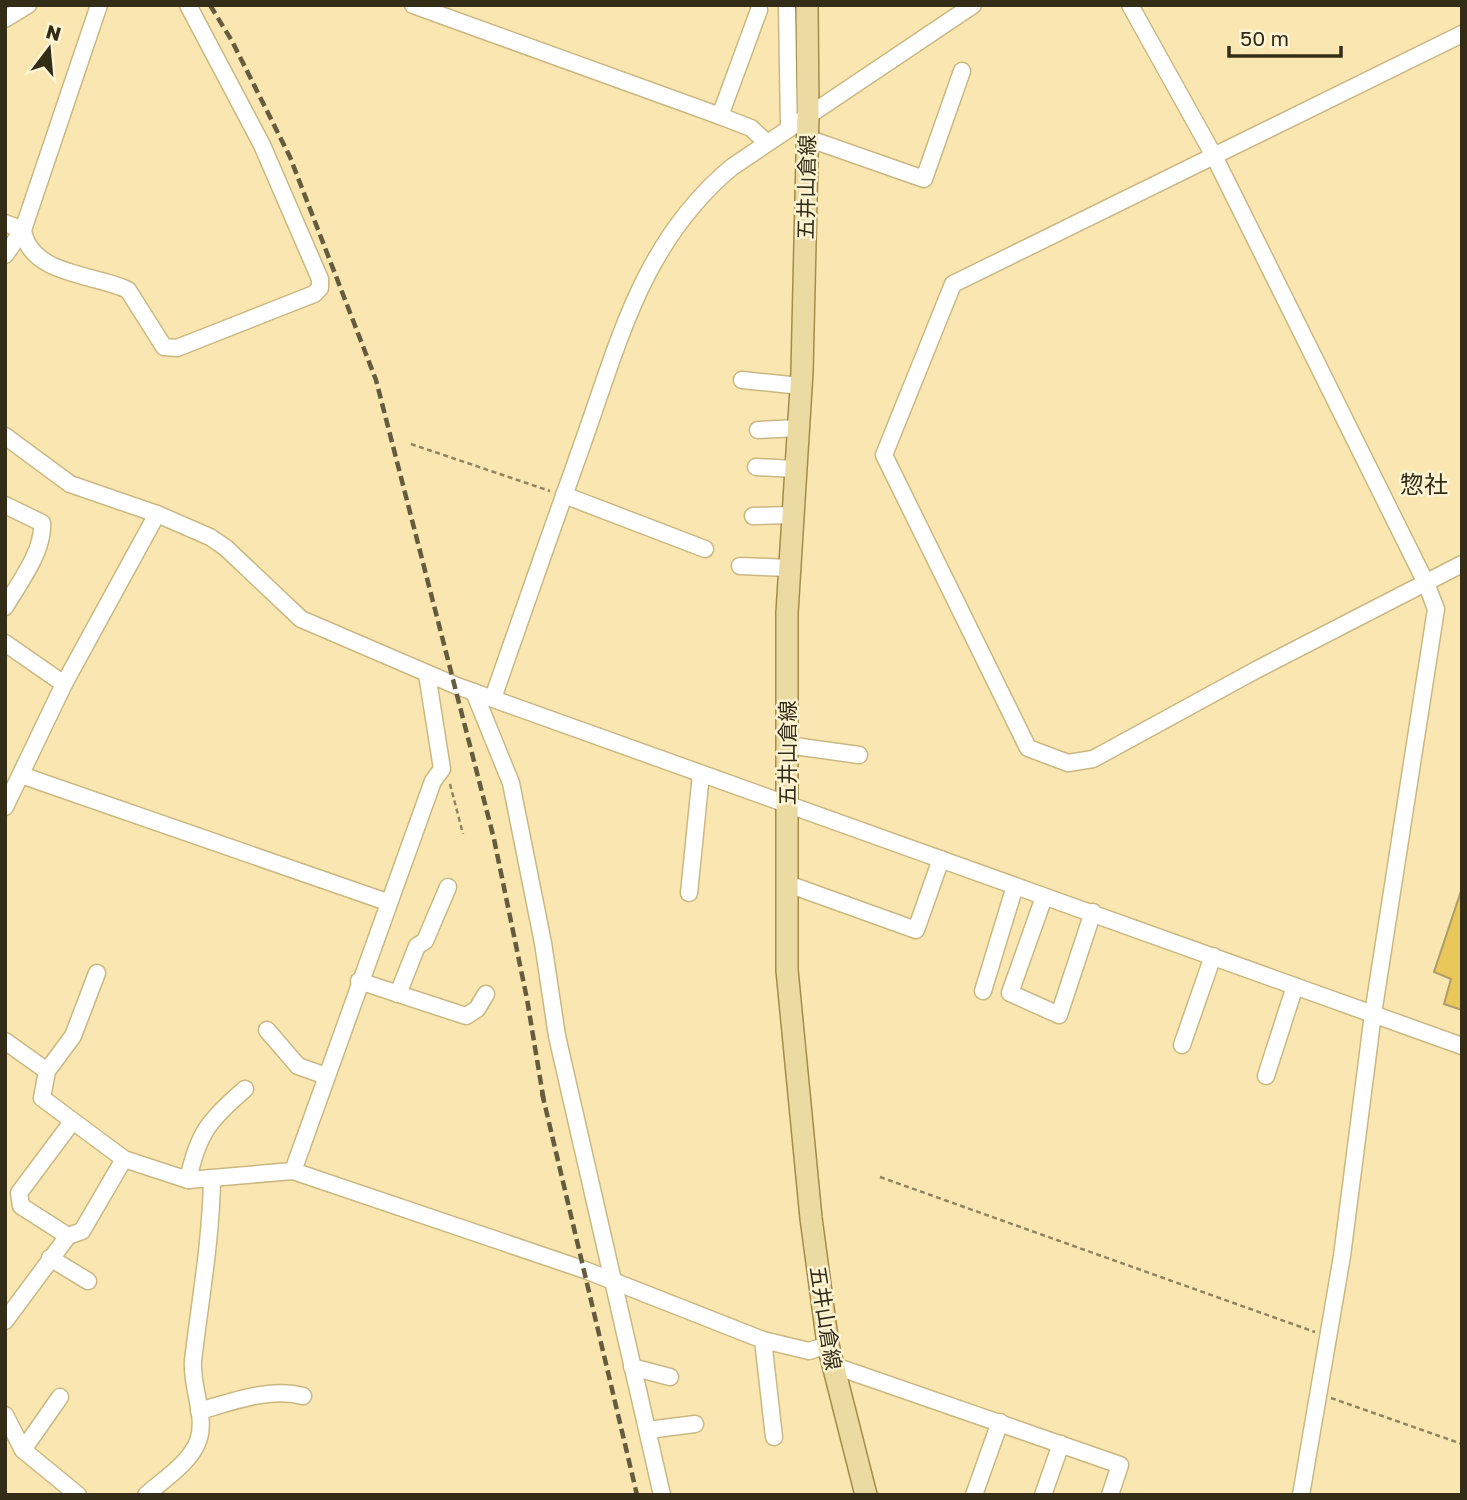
<svg xmlns="http://www.w3.org/2000/svg" width="1467" height="1500" viewBox="0 0 1467 1500" font-family="'Golos Text','Noto Sans JP',sans-serif">
<style>
.building{fill:#eac75a;stroke:#af9d69;stroke-width:2}
.lines{fill:none;stroke-linecap:round;stroke-linejoin:round}
.minor-casing{stroke:#cab883;stroke-width:19}
.major-casing{stroke:#a38d4a;stroke-width:24}
.path{stroke:#918460;stroke-width:2.5;stroke-dasharray:5 3.5;stroke-linecap:butt}
.minor{stroke:#fff;stroke-width:16}
.major{stroke:#ecdaa3;stroke-width:21}
.rail{stroke:#655b3d;stroke-width:4.5;stroke-dasharray:10 5;stroke-linecap:butt}
.labels{text-anchor:middle;dominant-baseline:central;stroke-width:5;stroke-linejoin:round;paint-order:stroke}
.street-label{font-size:21px;fill:#332c17;stroke:#fff4d4}
.quarter-label{font-size:24px;fill:#332c17;stroke:#fff4d4}
</style>
<rect width="100%" height="100%" fill="#f9e6b0"/>
<polygon class="building" points="1462,888 1462,1010 1444,1004 1451,979 1434,972"/>
<g class="lines">
<defs>
<g id="minor">
<polyline points="413,5 720,116 751,128 766,142"/>
<polyline points="787,5 789,129"/>
<polyline points="1130,5 1214,156 1426,583 1436,609 1373,1014 1342,1256 1301,1495"/>
<polyline points="5,19 28,5"/>
<polyline points="1462,34 953,284 884,455 1028,748 1068,763 1093,759 1256,670 1462,564"/>
<polyline points="720,116 759,10"/>
<polyline points="807,138 924,179 962,71"/>
<polyline points="5,223 23,230"/>
<path d="M23,230c7,46 74,44 105,60l36,57 13,1 137,-54 6,-6v-9l-58,-134 -74,-140"/>
<polyline points="5,255 23,230 99,5"/>
<polyline points="742,380 801,386"/>
<polyline points="758,430 799,428"/>
<polyline points="5,436 70,484 157,514 210,537 226,548 301,619 457,686 1462,1046"/>
<polyline points="756,467 796,469"/>
<polyline points="564,495 705,549"/>
<path d="M5,505l37,18c2,28 -23,60 -37,84"/>
<polyline points="753,516 793,515"/>
<polyline points="740,566 790,568"/>
<polyline points="5,643 64,684"/>
<polyline points="474,692 511,783 543,943 557,1036 662,1495"/>
<path d="M493,698c29,-83 58,-167 88,-250 38,-106 61,-206 151,-281l241,-162"/>
<polyline points="787,745 859,755"/>
<polyline points="21,775 387,902"/>
<polyline points="5,807 64,684 157,514"/>
<polyline points="788,884 916,930 941,859"/>
<polyline points="689,893 701,774"/>
<polyline points="1044,897 1010,993 1059,1015 1093,912"/>
<polyline points="359,981 466,1016 477,1009 486,994"/>
<polyline points="983,991 1015,886"/>
<polyline points="398,994 417,946 425,941 448,887"/>
<polyline points="267,1030 298,1066 326,1076"/>
<polyline points="5,1041 47,1071 42,1098 124,1159 188,1180 293,1171 585,1270 763,1340 809,1351 828,1345"/>
<polyline points="1182,1045 1213,956"/>
<polyline points="47,1071 73,1036 97,973"/>
<polyline points="1266,1076 1295,986"/>
<polyline points="293,1171 433,781 442,769 427,674"/>
<path d="M188,1180c10,-47 21,-60 57,-91"/>
<polyline points="68,1236 82,1231 124,1159"/>
<polyline points="50,1258 88,1281"/>
<polyline points="5,1321 68,1236 21,1206 19,1193 72,1122"/>
<polyline points="763,1340 774,1437"/>
<polyline points="832,1365 1120,1465 1110,1495"/>
<polyline points="632,1367 670,1377"/>
<path d="M199,1411c33,-9 70,-24 104,-15"/>
<polyline points="5,1415 23,1450 78,1495"/>
<polyline points="648,1430 695,1424"/>
<polyline points="23,1450 60,1397"/>
<path d="M146,1495c17,-15 44,-32 52,-54 9,-24 -7,-53 -5,-80 7,-60 18,-120 19,-182"/>
<polyline points="974,1495 1000,1422"/>
<polyline points="1043,1495 1061,1444"/>
</g>
<polyline id="major" points="807,5 808,114 802,372 787,613 787,970 811,1218 828,1345 866,1495"/>
</defs>
<use href="#minor" class="minor-casing"/>
<use href="#major" class="major-casing"/>
<g class="path">
<polyline points="411,444 550,491"/>
<polyline points="450,784 463,834"/>
<polyline points="880,1177 1315,1332"/>
<polyline points="1331,1398 1462,1444"/>
</g>
<use href="#minor" class="minor"/>
<use href="#major" class="major"/>
<g class="rail">
<polyline points="210,5 232,41 290,157 376,380 494,839 527,999 544,1102"/>
<polyline points="542,1093 637,1495"/>
</g>
</g>
<g class="labels">
<g class="street-label">
<text transform="translate(806 187) rotate(-89)">五井山倉線</text>
<text transform="translate(787 753) rotate(-90)">五井山倉線</text>
<text transform="translate(826 1318) rotate(81)">五井山倉線</text>
</g>
<g class="quarter-label">
<text x="1424" y="483">惣社</text>
</g>
</g>
<rect width="1467" height="1500" fill="none" stroke="#332c17" stroke-width="14"/>
<g transform="translate(49 49) rotate(16)" stroke="#fff4d4" stroke-width="5" paint-order="stroke">
<path d="M0-5L12 26L0 18L-12 26Z" fill="#332c17"/>
<text y="-10" font-size="19" font-weight="bold" text-anchor="middle" fill="#332c17">N</text>
</g>
<path d="M1229 46v10h112v-10" fill="none" stroke="#332c17" stroke-width="3.5"/>
<text x="1240" y="46" font-size="21" fill="#332c17" stroke="#fff4d4" stroke-width="5" paint-order="stroke">50 m</text>
</svg>
